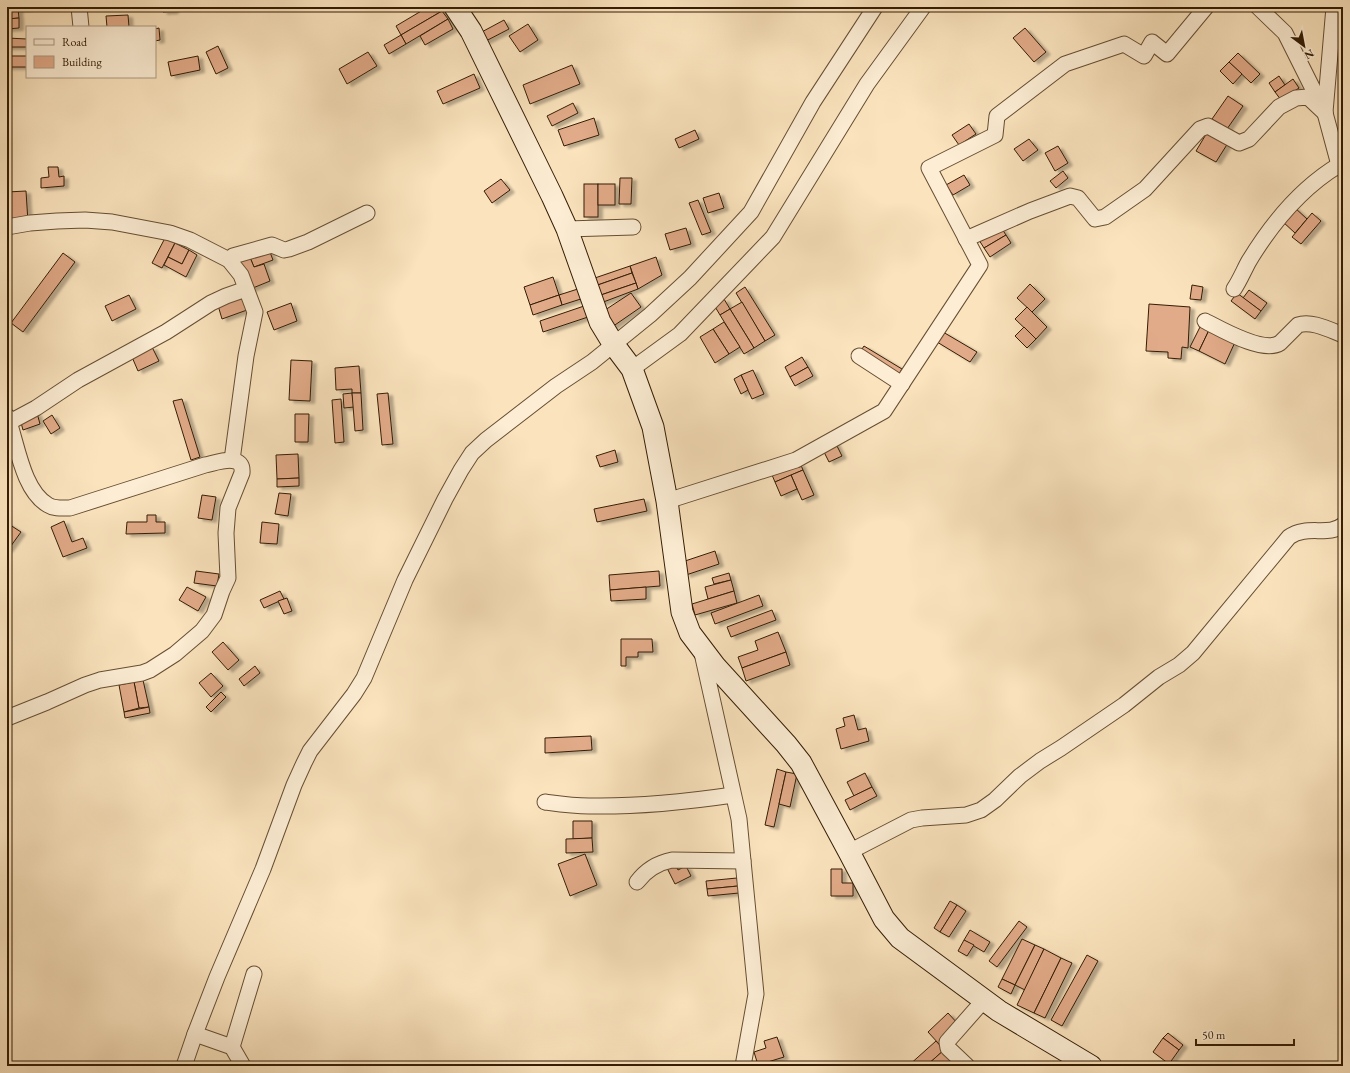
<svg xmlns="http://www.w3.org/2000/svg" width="1350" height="1073" viewBox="0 0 1350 1073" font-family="'EB Garamond',serif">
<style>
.building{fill:#e1aa88;stroke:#341d04;filter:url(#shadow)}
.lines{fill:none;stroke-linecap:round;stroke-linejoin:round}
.street-casing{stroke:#664e32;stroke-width:17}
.secondary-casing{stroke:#341d04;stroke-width:23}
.street{stroke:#fcedd4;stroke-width:15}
.secondary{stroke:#fcedd4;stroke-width:21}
</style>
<defs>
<filter id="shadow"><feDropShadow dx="4.5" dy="2.5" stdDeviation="1" flood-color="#0004"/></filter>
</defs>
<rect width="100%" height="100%" fill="#fae3bd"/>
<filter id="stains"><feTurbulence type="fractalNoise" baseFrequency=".005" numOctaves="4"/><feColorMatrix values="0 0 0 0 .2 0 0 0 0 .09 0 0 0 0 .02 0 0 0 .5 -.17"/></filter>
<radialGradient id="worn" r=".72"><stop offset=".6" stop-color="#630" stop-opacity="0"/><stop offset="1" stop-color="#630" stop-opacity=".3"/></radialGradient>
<g class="building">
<polygon points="7,7 29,7 29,8 7,10"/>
<polygon points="162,7 174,7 174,11 163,12"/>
<polygon points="428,7 440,7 442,11 401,35 396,26"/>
<polygon points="18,9 19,18 7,19 7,10"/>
<polygon points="442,11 448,19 406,44 401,35"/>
<polygon points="128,15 129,27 107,27 106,16"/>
<polygon points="19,18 19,28 7,29 7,19"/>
<polygon points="448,19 453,29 425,45 420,36"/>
<polygon points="504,20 509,29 482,43 478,34"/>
<polygon points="528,24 538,40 520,52 509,36"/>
<polygon points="159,28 160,40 155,41 155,29"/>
<polygon points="1025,28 1046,52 1034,62 1013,38"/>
<polygon points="401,35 406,44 389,54 384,45"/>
<polygon points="7,38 27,39 27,47 7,47"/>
<polygon points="218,46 228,68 216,74 206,52"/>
<polygon points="368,52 377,66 347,84 339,69"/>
<polygon points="1238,53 1260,74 1251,83 1229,62"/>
<rect x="7" y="56" width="20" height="11"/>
<polygon points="198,56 200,70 171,76 168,62"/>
<polygon points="1229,62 1242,74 1233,84 1220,71"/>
<polygon points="572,65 580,84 530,104 523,85"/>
<polygon points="474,74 480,88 443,104 437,91"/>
<polygon points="1279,76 1285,85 1275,92 1269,83"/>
<polygon points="1293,79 1299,88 1281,100 1275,92"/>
<polygon points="1228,96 1243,106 1227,129 1212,119"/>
<polygon points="573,103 578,113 552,126 547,116"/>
<polygon points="594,118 599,135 564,146 558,130"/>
<polygon points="969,124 976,134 959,145 952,135"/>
<polygon points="695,130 699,139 679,148 675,139"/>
<polygon points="1208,131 1228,143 1216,162 1196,151"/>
<polygon points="1029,139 1038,150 1023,161 1014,149"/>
<polygon points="1058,146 1068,163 1055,171 1045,153"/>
<polygon points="48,167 58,167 59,177 64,176 64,186 41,188 41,178 49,177"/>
<polygon points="1063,171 1068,178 1056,188 1050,181"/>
<polygon points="964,175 970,185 953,195 946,185"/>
<polygon points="620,178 632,178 631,204 619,204"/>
<polygon points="501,179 510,190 492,203 484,191"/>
<rect x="584" y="184" width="14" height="33"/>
<rect x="598" y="184" width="17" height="21"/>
<polygon points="26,191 28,222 7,223 7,192"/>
<polygon points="719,193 724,208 708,213 703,198"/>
<polygon points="698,200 711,232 702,235 689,203"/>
<polygon points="1294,207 1307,219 1295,233 1282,221"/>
<polygon points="1312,213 1321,221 1301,244 1292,237"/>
<polygon points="1000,226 1006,235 984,248 979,240"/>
<polygon points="686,228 691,244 670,250 665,234"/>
<polygon points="1006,235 1011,243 990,257 984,248"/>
<polygon points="165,238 175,243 162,268 152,263"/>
<polygon points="175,243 189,250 182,264 168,257"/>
<polygon points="268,247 273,260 254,267 249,255"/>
<polygon points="189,250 197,255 186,277 164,265 168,257 182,264"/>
<polygon points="63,253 75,262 23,332 11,323"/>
<polygon points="249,255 254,267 264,264 270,281 248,290 237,260"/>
<polygon points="656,257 662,275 638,289 630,266"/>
<polygon points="630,266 632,273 592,287 589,280"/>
<polygon points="632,273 636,283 595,297 592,287"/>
<polygon points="553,277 559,295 530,305 524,287"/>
<polygon points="636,283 638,289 598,304 595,297"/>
<polygon points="1030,284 1045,299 1032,312 1017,298"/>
<polygon points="1192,285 1203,287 1201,300 1190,299"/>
<polygon points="584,287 587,297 562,305 559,295"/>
<polygon points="745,287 775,335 765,341 736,293"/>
<polygon points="1249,290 1267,303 1261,311 1243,298"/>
<polygon points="631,293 641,307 612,327 602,312"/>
<polygon points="1237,293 1261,311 1255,319 1231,301"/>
<polygon points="241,294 247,310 222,319 217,302"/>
<polygon points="129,295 136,309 112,321 105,306"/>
<polygon points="559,295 562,305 533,315 530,305"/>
<polygon points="724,299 730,309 720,315 714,305"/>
<polygon points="742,302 765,341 754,348 730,309"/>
<polygon points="291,303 297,321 274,330 267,312"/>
<polygon points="1149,304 1190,307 1188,348 1182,347 1181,359 1168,358 1168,352 1146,351"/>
<polygon points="587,305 591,316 543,332 540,321"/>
<polygon points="1027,307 1047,327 1036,339 1015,319"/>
<polygon points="730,309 754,348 744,354 720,315"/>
<polygon points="724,322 740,347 729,354 713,329"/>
<polygon points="1202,323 1210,328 1199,351 1190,347"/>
<polygon points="1024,327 1036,339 1027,348 1015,336"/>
<polygon points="1210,328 1236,340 1225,364 1199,351"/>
<polygon points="713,329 729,354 715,363 700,337"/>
<polygon points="943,332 977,352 970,362 937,342"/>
<polygon points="864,346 902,369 897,378 858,355"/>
<polygon points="152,347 159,361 138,371 132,357"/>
<polygon points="802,357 808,367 790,377 785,367"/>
<polygon points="291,360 312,361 310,401 289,400"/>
<polygon points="359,366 361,393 352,393 352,389 336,390 335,368"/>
<polygon points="808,367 813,376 795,386 790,377"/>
<polygon points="753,370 764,394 752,399 741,375"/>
<polygon points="741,375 748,390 741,394 734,379"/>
<polygon points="352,393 354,407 344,408 343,394"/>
<polygon points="352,393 361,393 363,430 355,431"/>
<polygon points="388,393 393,444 382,445 377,394"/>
<polygon points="182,399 200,457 191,460 173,401"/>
<polygon points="341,399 344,442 335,443 332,400"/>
<polygon points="37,413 40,424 23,430 20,419"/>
<polygon points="295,414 309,414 308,442 295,442"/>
<polygon points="52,415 60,428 51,434 43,421"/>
<polygon points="835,442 842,456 829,462 822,448"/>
<polygon points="615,450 618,462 600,467 596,456"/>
<polygon points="298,454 299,478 277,479 276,455"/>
<polygon points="800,463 803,470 775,482 772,475"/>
<polygon points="803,470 814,495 802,500 791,475"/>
<polygon points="791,475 797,489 781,496 775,482"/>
<polygon points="299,478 299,486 277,487 277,479"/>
<polygon points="279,493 291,494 288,516 275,514"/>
<polygon points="202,495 216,497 212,520 198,518"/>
<polygon points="644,499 647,511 597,522 594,509"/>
<polygon points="147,515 156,515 156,522 165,522 165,533 126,534 127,522 147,522"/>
<polygon points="64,521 72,542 83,538 87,548 63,557 51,527"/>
<polygon points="262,522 279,524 277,544 260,543"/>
<polygon points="7,523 21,532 8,550 7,549"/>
<polygon points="715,551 719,564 686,575 682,562"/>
<polygon points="196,571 219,574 217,586 194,583"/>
<polygon points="659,571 660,586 610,590 609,575"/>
<polygon points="729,573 731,580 714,584 712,578"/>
<polygon points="731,580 734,591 708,599 705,587"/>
<polygon points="187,587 206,597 198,611 179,600"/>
<polygon points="646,587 646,599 611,601 610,590"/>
<polygon points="280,591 284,599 264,608 260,600"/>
<polygon points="734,591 737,603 695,615 692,604"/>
<polygon points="759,595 763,606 715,624 711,613"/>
<polygon points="287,598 292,611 284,614 278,601"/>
<polygon points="772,610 776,620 731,637 727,627"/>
<polygon points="778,632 786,652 742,668 738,657 758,650 755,641"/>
<polygon points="621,639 652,639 653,652 638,652 638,657 626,657 626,666 621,666"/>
<polygon points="223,642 239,660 228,670 212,652"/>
<polygon points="786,652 790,665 746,681 742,668"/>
<polygon points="255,666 260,673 244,686 239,679"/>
<polygon points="211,673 223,686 211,697 199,683"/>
<polygon points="143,680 149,707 139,708 134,682"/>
<polygon points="134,682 139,708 124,712 119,685"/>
<polygon points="221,692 226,697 211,712 206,707"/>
<polygon points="149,707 150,713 125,718 124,712"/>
<polygon points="854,715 858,730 866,728 869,741 841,749 836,729 845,726 843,718"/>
<polygon points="591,736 592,750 545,753 545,738"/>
<polygon points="777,769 786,772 774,827 765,825"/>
<polygon points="786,772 797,774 790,807 779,804"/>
<polygon points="865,773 872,787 854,796 847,782"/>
<polygon points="872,787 877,796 850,810 845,800"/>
<polygon points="573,821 592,821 592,838 573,839"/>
<polygon points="592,838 593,852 566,853 566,839"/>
<polygon points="585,854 597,885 570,896 558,864"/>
<polygon points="674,862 678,870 686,866 691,876 675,884 666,866"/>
<polygon points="831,869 842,869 842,883 853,883 853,896 831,896"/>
<polygon points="737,878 738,886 707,889 706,881"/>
<polygon points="738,886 739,893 708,896 707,889"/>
<polygon points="950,901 957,905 940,932 934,928"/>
<polygon points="957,905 966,911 949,937 940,932"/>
<polygon points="1019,921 1027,927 997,967 989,961"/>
<polygon points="970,930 990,942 984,952 964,940"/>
<polygon points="1022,939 1035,945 1015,985 1002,979"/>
<polygon points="964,940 974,945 967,956 958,951"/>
<polygon points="1035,945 1044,949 1025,990 1015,985"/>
<polygon points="1044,949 1061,958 1034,1013 1017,1005"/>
<polygon points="1087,955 1098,961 1062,1026 1051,1020"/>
<polygon points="1061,958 1072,963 1045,1018 1034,1013"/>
<polygon points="1002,979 1015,985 1011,994 998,987"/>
<polygon points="948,1013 959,1025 939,1044 928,1032"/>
<polygon points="1168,1033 1183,1045 1179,1050 1163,1038"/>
<polygon points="777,1037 784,1057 758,1065 754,1052 766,1048 764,1041"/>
<polygon points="1163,1038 1179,1050 1169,1064 1153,1052"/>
<polygon points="936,1041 944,1050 926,1066 908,1066"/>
<polygon points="944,1050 954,1062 949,1066 926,1066"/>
</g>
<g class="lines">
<defs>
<g id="street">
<polyline points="79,7 81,27"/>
<polyline points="1258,7 1285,33 1325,113 1339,165 1343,170"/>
<polyline points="1325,112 1334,7"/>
<polyline points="7,227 30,223 57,221 85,220 112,222 170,233 190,240 229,260 241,275 255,312 246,356 232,460"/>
<polyline points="567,229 633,227"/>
<polyline points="966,239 1030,211 1070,196 1078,198 1095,219 1105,217 1145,189 1200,129 1208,126 1239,143 1249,139 1279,107 1296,98 1308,97 1325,113"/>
<polyline points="229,260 233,256 272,245 284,250 289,249 308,242 367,213"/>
<path d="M1234,289c6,-9 10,-19 15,-28 23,-38 52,-73 90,-96"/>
<path d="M1205,321c16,8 58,33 75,22l18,-18c13,-5 32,5 45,10"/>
<polyline points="859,356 902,384"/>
<polyline points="632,369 680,334 773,237 867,84 923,7"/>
<path d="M7,416c10,26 15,74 41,89 6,4 15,3 22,3l135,-43c11,-2 39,-13 37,8l-14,35 -2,25 2,45 -6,13 -8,24 -12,16 -27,23 -25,16 -8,3 -42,7 -15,5 -38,17 -40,16"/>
<polyline points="8,423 36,408 78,380 166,332 211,303 226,296 246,289"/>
<polyline points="667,501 796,460 884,411 980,265 929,168 995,135 997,116 1065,64 1124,44 1144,56 1152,42 1167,54 1206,7"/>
<polyline points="702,653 739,819 743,861 756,994 743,1066"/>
<path d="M545,802c15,2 29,4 44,4 49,1 96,-4 144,-11"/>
<path d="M849,852l62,-32 11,-2 44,-3 15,-5 14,-10 25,-24 20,-15 21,-13 63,-43 35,-28 20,-12 14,-12 96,-116c18,-13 39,0 54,-12"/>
<path d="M637,882c9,-12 20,-19 35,-22l71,1"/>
<polyline points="195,1034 232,1047 243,1066"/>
<polyline points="232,1047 254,974"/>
<polyline points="184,1066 195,1034 217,977 263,869 294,785 304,763 310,751 354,694 364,678 405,580 445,499 461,470 472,453 486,440 556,386 592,362 650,315 690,278 751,212 813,102 875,7"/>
<polyline points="967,1066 948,1048 947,1042 984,1000"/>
</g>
<polyline id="secondary" points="455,7 471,31 552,196 567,229 600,322 614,345 632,369 653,427 667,501 682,612 690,633 715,666 786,744 801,763 849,852 884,919 900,938 999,1011 1091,1066"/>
</defs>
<use href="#street" class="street-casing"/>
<use href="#secondary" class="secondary-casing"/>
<use href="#street" class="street"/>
<use href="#secondary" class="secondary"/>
</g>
<rect width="1350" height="1073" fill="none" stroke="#fae3bd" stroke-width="24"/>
<rect x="8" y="8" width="1334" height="1057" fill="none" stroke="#341d04" stroke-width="2"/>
<rect x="12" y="12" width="1326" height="1049" fill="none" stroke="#341d04"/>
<rect x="26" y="26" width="130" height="52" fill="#fcedd4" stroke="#ac9a81"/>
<rect x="34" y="39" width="20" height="6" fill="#fcedd4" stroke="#ac9a81"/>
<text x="62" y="46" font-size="12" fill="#341d04">Road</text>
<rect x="34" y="56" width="20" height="12" fill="#e1aa88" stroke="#ac9a81"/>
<text x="62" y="66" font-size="12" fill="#341d04">Building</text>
<g transform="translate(1304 46) rotate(148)" stroke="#fcedd4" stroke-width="3" paint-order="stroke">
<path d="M0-3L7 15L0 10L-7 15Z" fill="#341d04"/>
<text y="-6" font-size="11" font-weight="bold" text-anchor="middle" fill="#341d04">N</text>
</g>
<path d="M1196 1039v6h98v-6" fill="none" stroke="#341d04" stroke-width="2"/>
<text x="1202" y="1039" font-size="12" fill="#341d04" stroke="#fcedd4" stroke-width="3" paint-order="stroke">50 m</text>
<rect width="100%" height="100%" filter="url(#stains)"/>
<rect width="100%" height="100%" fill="url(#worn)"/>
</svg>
